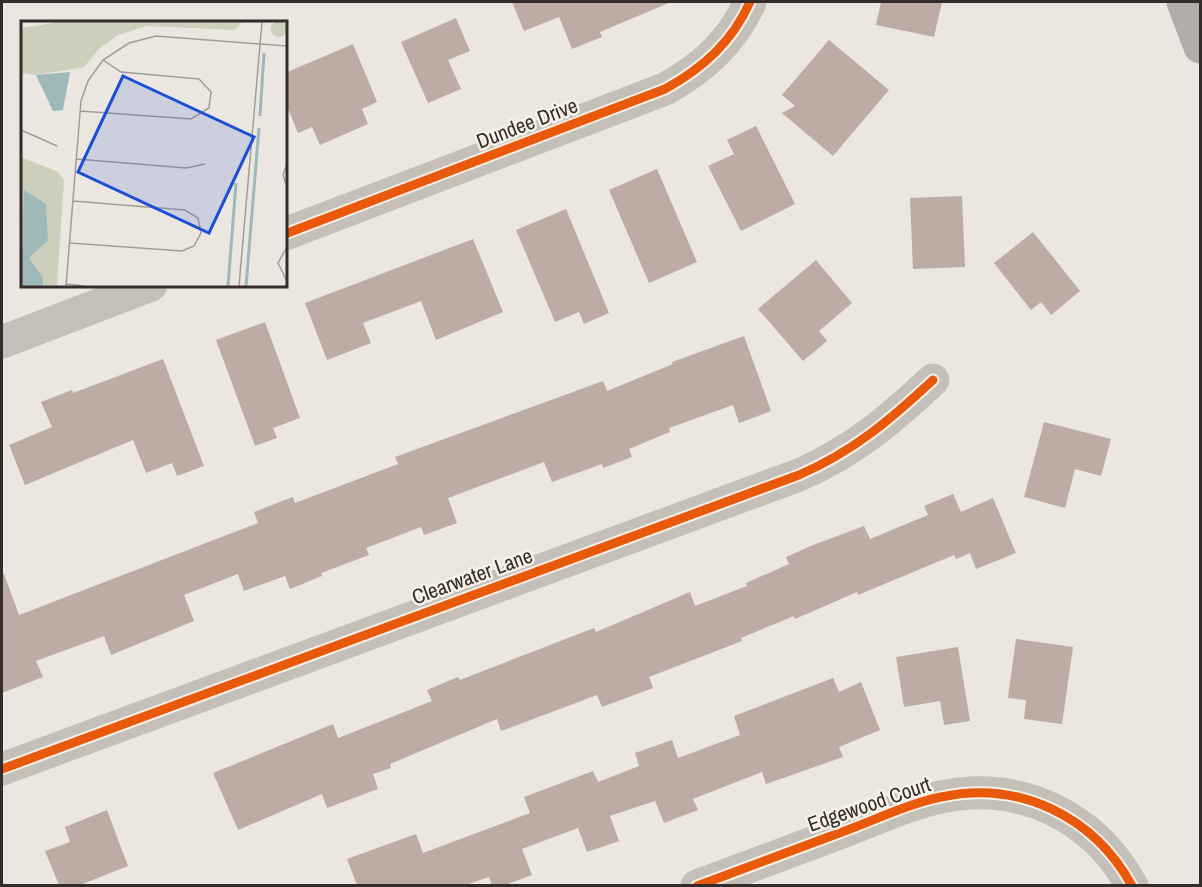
<svg xmlns="http://www.w3.org/2000/svg" width="1202" height="887" viewBox="0 0 1202 887" font-family="'Archivo Narrow',sans-serif">
<style>
.building{fill:#bdaca4}
.lines{fill:none;stroke-linecap:round;stroke-linejoin:round}
.minor{stroke:#c4bfb9;stroke-width:33}
.major{stroke:#b2ada9;stroke-width:33}
.cycleway-casing{stroke:#f7f1e8;stroke-width:13}
.cycleway{stroke:#e8590c;stroke-width:9}
.labels{text-anchor:middle;dominant-baseline:central;stroke-width:5;stroke-linejoin:round;paint-order:stroke}
.street-label{font-size:21px;fill:#342c28;stroke:#f7f1e8}
.inset-river{fill:none;stroke:#9fb9ba;stroke-width:3}
.inset-road{fill:none;stroke:#a29c96;stroke-width:1.5}
.view{fill:#1d4ed8;fill-opacity:0.15;stroke:#1d4ed8;stroke-width:3}
.inset-edge{fill:none;stroke:#342c28;stroke-width:3}
</style>
<rect width="100%" height="100%" fill="#ebe6e0"/>
<g class="building">
<polygon points="512,2 671,2 600,32 602,37 572,49 559,17 524,31"/>
<polygon points="881,2 942,2 934,37 876,25"/>
<polygon points="456,18 470,51 448,60 461,89 428,103 401,42"/>
<polygon points="829,40 889,90 833,156 782,113 795,106 782,95"/>
<polygon points="353,44 377,102 362,109 368,124 320,145 312,127 298,133 285,101 285,73"/>
<polygon points="756,126 795,204 741,231 708,166 734,154 727,140"/>
<polygon points="657,169 697,262 649,283 609,190"/>
<polygon points="962,196 965,267 913,269 910,198"/>
<polygon points="566,209 609,313 584,324 579,312 555,322 516,230"/>
<polygon points="1033,232 1080,291 1051,315 1041,302 1031,310 994,263"/>
<polygon points="473,239 503,312 436,340 421,301 363,323 371,343 327,360 305,303"/>
<polygon points="816,260 852,303 819,331 827,341 803,361 758,309"/>
<polygon points="265,322 300,418 273,428 277,438 255,446 216,340"/>
<polygon points="744,336 771,411 739,423 733,405 669,428 670,432 629,449 632,457 603,468 602,464 552,482 544,462 448,498 457,523 424,535 421,527 366,548 369,555 321,573 322,576 290,589 285,576 244,591 238,574 184,595 194,621 111,655 104,636 36,661 43,677 2,693 2,575 4,574 19,615 258,523 254,512 293,497 295,503 398,464 395,457 603,381 607,391 673,364 672,362"/>
<polygon points="163,359 204,466 177,476 172,463 146,473 133,440 25,485 9,445 52,427 41,402 72,390 73,393"/>
<polygon points="1044,422 1111,439 1101,476 1075,469 1065,508 1024,497"/>
<polygon points="953,494 961,512 993,498 1016,553 976,569 970,553 956,559 954,555 858,595 857,592 795,619 794,616 741,638 742,641 649,677 653,688 602,707 597,695 501,731 497,719 390,764 391,768 373,774 378,789 327,808 322,794 238,830 213,773 333,724 338,738 379,722 432,701 427,690 458,677 460,680 594,628 596,632 690,592 695,606 747,586 746,583 789,564 786,557 813,545 864,526 870,539 928,515 924,506"/>
<polygon points="1016,639 1073,647 1062,724 1024,719 1026,700 1008,698"/>
<polygon points="958,647 970,721 944,725 940,701 904,707 896,657"/>
<polygon points="833,678 839,692 861,682 880,730 839,747 843,757 766,784 762,772 693,799 698,810 664,823 655,801 610,816 619,841 587,852 578,828 522,849 532,875 505,885 492,885 489,877 466,885 357,885 347,859 416,834 423,853 530,813 524,797 593,771 598,782 639,766 635,753 672,740 678,758 740,735 734,716"/>
<polygon points="107,810 128,866 80,885 59,885 45,851 70,842 65,827"/>
</g>
<g class="lines">
<g class="minor">
<path d="M285,234l380,-145c38,-21 67,-47 85,-87"/>
<polyline points="2,342 151,285"/>
<path d="M2,769l797,-294c55,-24 91,-55 134,-95"/>
<path d="M697,886c49,-18 97,-36 145,-54 33,-12 65,-28 99,-35 78,-17 153,19 191,89"/>
</g>
<polyline class="major" points="1183,2 1200,47"/>
<defs>
<g id="cycleway">
<path d="M285,234l380,-145c38,-21 67,-47 85,-87"/>
<path d="M2,769l797,-294c55,-24 91,-55 134,-95"/>
<path d="M697,886c49,-18 97,-36 145,-54 33,-12 65,-28 99,-35 78,-17 153,19 191,89"/>
</g>
</defs>
<use href="#cycleway" class="cycleway-casing"/>
<use href="#cycleway" class="cycleway"/>
</g>
<g class="labels">
<g class="street-label">
<text transform="translate(527 123) rotate(-21)">Dundee Drive</text>
<text transform="translate(472 576) rotate(-20)">Clearwater Lane</text>
<text transform="translate(869 804) rotate(-19)">Edgewood Court</text>
</g>
</g>
<g transform="translate(21 21)">
<rect width="266" height="266" fill="#ebe6e0"/>
<path d="M250 8a8 8 0 1 1 16 0a8 8 0 1 1-16 0ZM39,1h182l-7,8 -88,-4 -29,9 -18,13 -16,19 -48,8 -15,-2v-45zM0,136l37,15 6,8 -7,106h-36z" fill="#cbcfbb"/>
<path d="M49,51l-7,38 -10,1 -17,-36zM3,169l22,14 2,36 -19,18 14,20v8h-22z" fill="#9fb9ba"/>
<path class="inset-river" d="M239,95l4,-63M207,265l8,-103M225,265l13,-158"/>
<path class="inset-road" d="M59,90l111,8 18,-11 2,-16 -12,-13 -78,-7 -18,-12M0,109l36,16M55,138l110,9 19,-4M266,143l-4,11 4,12M49,222l112,8 12,-5 7,-13 -3,-15 -13,-8 -112,-9M266,226l-9,16 9,18M45,263l18,2M45,265l15,-185 7,-20 15,-21 26,-17 27,-7 131,10M218,265l23,-264"/>
<path class="view" d="M102,55l131,61 -45,96 -131,-61z"/>
<rect width="266" height="266" class="inset-edge"/>
</g>
<rect width="1202" height="887" fill="none" stroke="#342c28" stroke-width="6"/>
</svg>
